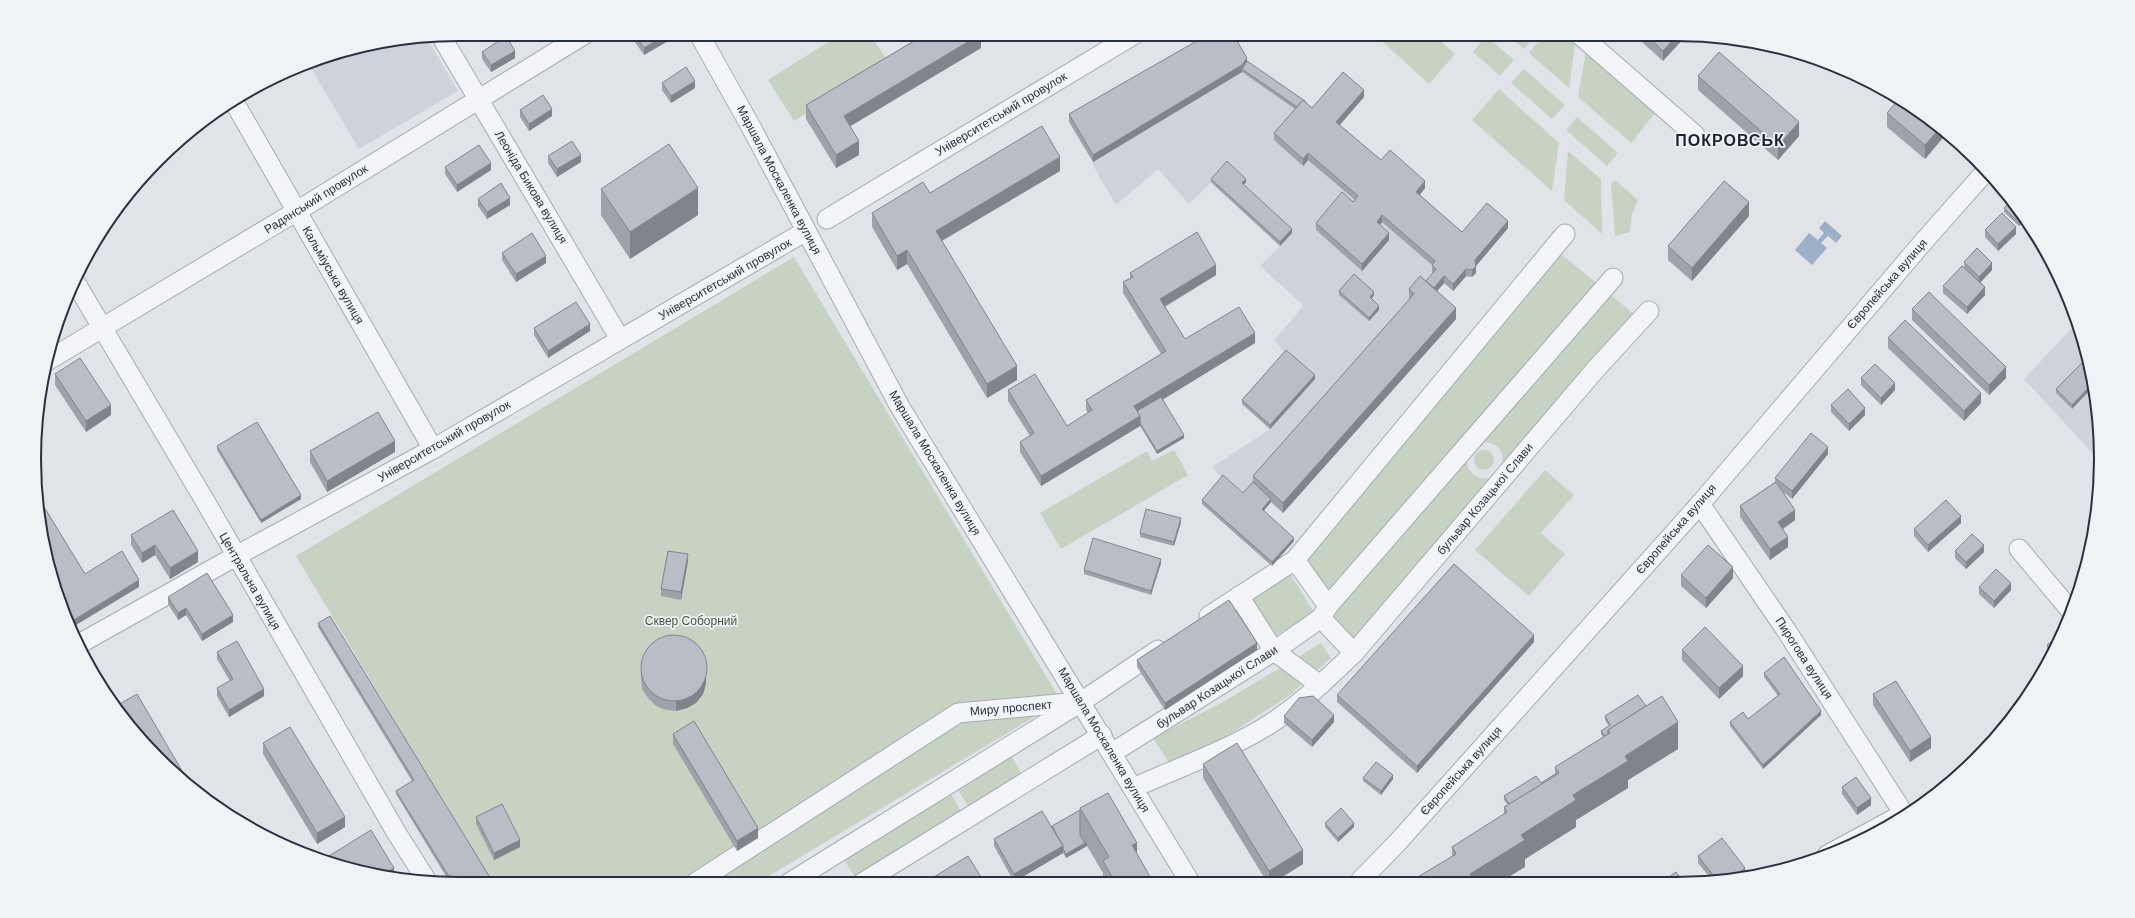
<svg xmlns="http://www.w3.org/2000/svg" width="2135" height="918" viewBox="0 0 2135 918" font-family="Helvetica,sans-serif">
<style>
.built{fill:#ced3db}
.green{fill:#c6d3c2;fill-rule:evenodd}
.water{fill:#9cb1c8}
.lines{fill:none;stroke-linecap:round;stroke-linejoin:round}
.minor-casing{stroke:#a5abb3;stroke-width:21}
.minor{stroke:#f3f4f7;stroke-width:19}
.wall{fill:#9ea3aa}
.shaded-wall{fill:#81848b}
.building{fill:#b8bdc6;stroke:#81848b}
.labels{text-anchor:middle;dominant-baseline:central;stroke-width:3.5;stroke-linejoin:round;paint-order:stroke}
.street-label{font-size:12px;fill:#293140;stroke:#f0f3f6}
.park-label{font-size:12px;fill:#3e5b37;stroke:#f0f3f6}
.district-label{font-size:16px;font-weight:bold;letter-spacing:1px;fill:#1b2331;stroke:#f0f3f6}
.rim{fill:none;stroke:#293140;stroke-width:2}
</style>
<rect width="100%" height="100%" fill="#e0e4e9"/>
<g class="built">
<polygon points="426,37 458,91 359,149 308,63 322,57 376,42"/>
<polygon points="1247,65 1337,129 1381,167 1425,188 1416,199 1462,238 1487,210 1508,228 1475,267 1472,277 1466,277 1453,291 1444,283 1432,297 1456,319 1283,513 1271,502 1262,513 1272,566 1202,504 1223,479 1212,467 1270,429 1242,404 1286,354 1274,340 1304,306 1260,266 1280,246 1211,183 1189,204 1158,169 1116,205 1094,167 1093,162"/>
<polygon points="2077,323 2087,349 2100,431 2099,460 2024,379"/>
</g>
<g class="green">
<polygon points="841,34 870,34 888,62 794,121 768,80"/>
<polygon points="1374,34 1433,34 1455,54 1429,84"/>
<polygon points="1506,34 1537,34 1524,49"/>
<polygon points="1545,34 1565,34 1575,43 1569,88 1529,53"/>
<polygon points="1486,36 1514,60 1500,76 1473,52"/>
<polygon points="1586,51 1656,112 1631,143 1578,97"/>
<polygon points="1524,69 1565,105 1552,119 1511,83"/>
<polygon points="1499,89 1559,143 1552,191 1472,120"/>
<polygon points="1577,117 1618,153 1607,166 1566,130"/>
<polygon points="1568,151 1601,179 1602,234 1564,200"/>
<polygon points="1615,180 1638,200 1632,214 1630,232 1615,236 1611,184"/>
<path d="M1556,250l83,68 -285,335 -33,-35 7,-12 -33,-46zM1482,442c33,-1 22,45 -4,35 -8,-3 -11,-10 -11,-18z"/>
<polygon points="794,257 1061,701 757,883 493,884 296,556"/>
<polygon points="1174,450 1188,475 1061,549 1040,513 1147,451 1152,461"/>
<circle cx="1484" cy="460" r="10"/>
<polygon points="1545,470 1574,495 1541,533 1565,554 1529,596 1475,550"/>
<polygon points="1289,572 1314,612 1271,639 1246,598"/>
<polygon points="1321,643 1331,658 1290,695 1238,729 1172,767 1153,738 1225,701"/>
<polygon points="1012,757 1024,778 971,811 958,790"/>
<polygon points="951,794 963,815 857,880 844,860"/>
<polygon points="820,875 825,883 807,883"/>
</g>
<polygon class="water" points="1825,221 1842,236 1836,243 1828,236 1821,243 1827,248 1812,265 1795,250 1809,233 1818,240 1824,233 1819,228"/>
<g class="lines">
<defs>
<g id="minor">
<polyline points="699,34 751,127 900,407 1190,882"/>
<polyline points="1579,34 1695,135"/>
<polyline points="441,36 620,339"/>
<polyline points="233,100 433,449"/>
<polyline points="827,219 1135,34"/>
<polyline points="74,280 205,501 396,832 427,881"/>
<polyline points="47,361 297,211 585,34"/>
<polyline points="1700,504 1786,630 1904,814"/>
<polyline points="2019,549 2071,611"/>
<polyline points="1295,560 1328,606 1613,278"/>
<polyline points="1239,596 1274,651 1320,685"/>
<polyline points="1328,606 1321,618 1354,653 1595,370 1649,311"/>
<polyline points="1209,616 1295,560 1565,234"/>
<polyline points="79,644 236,556 433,449 806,231"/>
<polyline points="1112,753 1274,651 1321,618"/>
<path d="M1133,788c44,-20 91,-36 132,-61 33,-20 62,-48 89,-74"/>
<polyline points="1827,855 1903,814"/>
<polyline points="1360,881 1397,843 1700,504 1924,241 1986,171"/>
<polyline points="695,883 958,713 1078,702"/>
<polyline points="789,883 1081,702 1158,650"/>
<polyline points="862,883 1102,735"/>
</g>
</defs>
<use href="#minor" class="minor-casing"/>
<use href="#minor" class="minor"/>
</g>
<g class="wall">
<polygon points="668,34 668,41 644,55 635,42 635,35"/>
<polygon points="911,34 981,34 981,48 850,126 859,155 836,168 806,119 806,105 915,40"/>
<polygon points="1633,34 1676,34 1663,61"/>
<polygon points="482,52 515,58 491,72 482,59"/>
<polygon points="1247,61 1305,102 1312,108 1364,97 1340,125 1381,160 1425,188 1420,195 1462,232 1508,228 1476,266 1476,273 1472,277 1466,276 1453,291 1444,283 1437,291 1456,319 1283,513 1271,502 1263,511 1294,541 1272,566 1202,504 1202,500 1243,493 1253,482 1253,476 1409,300 1409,289 1426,281 1433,273 1432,272 1432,265 1382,222 1380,225 1389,240 1362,271 1316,230 1316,223 1353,202 1355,200 1308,160 1303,166 1274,140 1274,133 1295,109 1242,72 1093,162 1069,122 1069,114"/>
<polygon points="1698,76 1799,136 1778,160 1698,90"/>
<polygon points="662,83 695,88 671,103 662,90"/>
<polygon points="520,110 552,116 529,131 520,117"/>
<polygon points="1887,113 1947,133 1925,159 1887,127"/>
<polygon points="548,156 581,162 557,177 548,163"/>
<polygon points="445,167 491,170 457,192 445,174"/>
<polygon points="1060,171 942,241 1017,380 987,398 907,264 897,270 872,227 872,213 930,193"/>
<polygon points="1211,179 1246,182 1243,185 1292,233 1280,246 1211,182"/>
<polygon points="601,189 698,215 630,259 601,215"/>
<polygon points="478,199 510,205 487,219 478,206"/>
<polygon points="2013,200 2025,220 2019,226 2004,212 2004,208"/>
<polygon points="1749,216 1692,281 1668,260 1668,246"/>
<polygon points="1985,230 2016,234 1998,251 1985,237"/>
<polygon points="502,253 546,263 516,282 502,260"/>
<polygon points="1964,262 1992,270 1980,283 1985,295 1967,314 1943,293 1943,286 1964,268"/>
<polygon points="1130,273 1216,275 1165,307 1185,339 1255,343 1163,399 1184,438 1157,454 1140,426 1041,486 1020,452 1020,442 1030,436 1008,401 1008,390 1067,426 1088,413 1086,410 1086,400 1161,354 1123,293 1123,282 1130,278"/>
<polygon points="1339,291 1374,295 1371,299 1379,310 1369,321 1339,295"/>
<polygon points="1912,309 2006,378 1989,395 1912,320"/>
<polygon points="534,328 590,331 548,358 534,335"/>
<polygon points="1888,338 1981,403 1964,421 1888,348"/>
<polygon points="2088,357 2072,409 2056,393 2056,389"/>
<polygon points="55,374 111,415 86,432 55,385"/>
<polygon points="1861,378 1895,390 1881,405 1861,385"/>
<polygon points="1315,379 1270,429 1242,404 1242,400"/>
<polygon points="1831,405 1865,415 1849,431 1831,412"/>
<polygon points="217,446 301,499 261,523 217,450"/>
<polygon points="310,451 395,452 327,492 310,462"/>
<polygon points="1828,454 1792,499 1782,491 1795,520 1783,529 1788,547 1770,560 1740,517 1740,506 1775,482 1775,478"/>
<polygon points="1181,522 1174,546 1140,537 1140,533"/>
<polygon points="1961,523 1928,552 1914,536 1914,529"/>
<polygon points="131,535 198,562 170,579 155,555 142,563 131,545"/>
<polygon points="1955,551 1984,552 1966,569 1955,558"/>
<polygon points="688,561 681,600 661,596 661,589"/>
<polygon points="1161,563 1151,595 1084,574 1084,570"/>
<polygon points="1681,575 1733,578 1706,608 1681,586"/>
<polygon points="1979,587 2011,590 1994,608 1979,594"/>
<polygon points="168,597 233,622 202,641 186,615 178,620 168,604"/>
<polygon points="318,623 494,884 459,884 450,883 396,794 396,791 412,781 318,627"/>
<polygon points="2059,636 2048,657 2047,655 2047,645"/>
<polygon points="1534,642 1417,773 1337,702 1337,695"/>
<polygon points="1257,650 1165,710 1137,667 1137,660"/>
<polygon points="1682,650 1743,676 1719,699 1682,660"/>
<polygon points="217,652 264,696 229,717 217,696 217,688 230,681 217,659"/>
<polygon points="641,668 706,684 703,694 696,703 687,708 676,711 666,710 656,706 648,698 642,689 641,678"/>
<polygon points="1764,673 1821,715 1763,769 1730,726 1730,722 1748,719 1778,696 1764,677"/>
<polygon points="1873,694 1931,748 1910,762 1873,705"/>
<polygon points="1646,706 1678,749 1628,780 1628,788 1576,820 1576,827 1525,859 1525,867 1452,856 1452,847 1504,814 1504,807 1508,805 1504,800 1504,796 1541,783 1555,774 1555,767 1603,737 1601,734 1601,731 1609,726 1605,720 1605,716"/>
<polygon points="1284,716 1334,722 1312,747 1284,723"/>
<polygon points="673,734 758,838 737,851 673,744"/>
<polygon points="263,743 345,827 317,844 263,754"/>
<polygon points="1203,764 1303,864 1274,882 1267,882 1203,778"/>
<polygon points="1363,778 1393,779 1381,795 1363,781"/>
<polygon points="1842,787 1871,805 1857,815 1842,794"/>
<polygon points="1080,808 1137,854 1153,882 1103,882 1103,873 1087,846 1066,858 1063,853 1014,882 994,846 994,839 1052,826 1080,810"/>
<polygon points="476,817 520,847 494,860 476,824"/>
<polygon points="1325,823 1354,827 1338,842 1325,827"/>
<polygon points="1698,856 1745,875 1732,880 1712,880 1698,863"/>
</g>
<g class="shaded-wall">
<polygon points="667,34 668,34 668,41 644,55 644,48"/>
<polygon points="981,34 981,48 844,130 844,116"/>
<polygon points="1678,34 1687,35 1663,61 1663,51"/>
<polygon points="515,51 515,58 491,72 491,65"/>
<polygon points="1247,58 1247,65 1242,69 1242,72 1093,162 1093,155"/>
<polygon points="695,81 695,88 671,103 671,96"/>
<polygon points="1364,90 1364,97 1336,129 1336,122"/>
<polygon points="552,109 552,116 529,131 529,124"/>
<polygon points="1799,122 1799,136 1778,160 1778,146"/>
<polygon points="1940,128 1947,133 1925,159 1925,145"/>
<polygon points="859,141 859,155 836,168 836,155"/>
<polygon points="1308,153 1308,160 1303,166 1303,159"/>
<polygon points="581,155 581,162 557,177 557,169"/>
<polygon points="1060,157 1060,171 936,244 936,231"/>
<polygon points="491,163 491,170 457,192 457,185"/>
<polygon points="1246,179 1246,182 1242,187 1242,183"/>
<polygon points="1425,181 1425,188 1416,199 1416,192"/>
<polygon points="698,188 698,215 630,259 630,232"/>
<polygon points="510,198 510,205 487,219 487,212"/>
<polygon points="1749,202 1749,216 1692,281 1692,268"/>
<polygon points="1382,215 1382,222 1377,229 1377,222"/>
<polygon points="2024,218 2025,220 2019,226 2019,223"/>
<polygon points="1508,221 1508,228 1476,266 1476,273 1472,277 1472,270 1475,260"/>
<polygon points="2016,227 2016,234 1998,251 1998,244"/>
<polygon points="1292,229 1292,233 1280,246 1280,242"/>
<polygon points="1389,233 1389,240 1362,271 1362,264"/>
<polygon points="907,250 907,264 897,270 897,256"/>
<polygon points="546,256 546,263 516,282 516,274"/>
<polygon points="1992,263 1992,270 1979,284 1979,277"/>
<polygon points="1216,265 1216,275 1160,309 1160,299"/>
<polygon points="1466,269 1466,276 1453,291 1453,284"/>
<polygon points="1444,276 1444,283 1432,297 1432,290"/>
<polygon points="1985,287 1985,295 1967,314 1967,307"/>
<polygon points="1374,292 1374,295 1370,301 1370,297"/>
<polygon points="1379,306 1379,310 1369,321 1369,318"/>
<polygon points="1456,308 1456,319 1283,513 1283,503"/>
<polygon points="590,324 590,331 548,358 548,351"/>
<polygon points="1255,333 1255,343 1136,416 1134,406"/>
<polygon points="1017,366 1017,380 987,398 987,384"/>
<polygon points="2006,367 2006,378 1989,395 1989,385"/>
<polygon points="1315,375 1315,379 1270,429 1270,425"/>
<polygon points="1895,383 1895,390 1881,405 1881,398"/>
<polygon points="2092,384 2093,387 2072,409 2072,405"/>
<polygon points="1981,393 1981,403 1964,421 1964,411"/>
<polygon points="111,405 111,415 86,432 86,421"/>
<polygon points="1865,408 1865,415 1849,431 1849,424"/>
<polygon points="1140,416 1140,426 1041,486 1041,476"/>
<polygon points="1184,435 1184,438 1157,454 1157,451"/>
<polygon points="395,441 395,452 327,492 327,481"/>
<polygon points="1828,447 1828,454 1792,499 1792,491"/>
<polygon points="301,495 301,499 261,523 261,520"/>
<polygon points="1271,499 1271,502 1262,513 1262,509"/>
<polygon points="1795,510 1795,520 1778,532 1778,522"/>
<polygon points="1961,516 1961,523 1928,552 1928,545"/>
<polygon points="1181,518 1181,522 1174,546 1174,542"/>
<polygon points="1788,537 1788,547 1770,560 1770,549"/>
<polygon points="1294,538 1294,541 1272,566 1272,562"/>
<polygon points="155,545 155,555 142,563 142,553"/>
<polygon points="1984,545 1984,552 1966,569 1966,562"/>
<polygon points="198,551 198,562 170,579 170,568"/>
<polygon points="688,554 688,561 681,600 681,592"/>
<polygon points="1161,559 1161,563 1151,595 1151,591"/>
<polygon points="1733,567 1733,578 1706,608 1706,598"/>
<polygon points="139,580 139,587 71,628 69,623"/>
<polygon points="2011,583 2011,590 1994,608 1994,601"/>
<polygon points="186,608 186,615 178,620 178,613"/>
<polygon points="233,615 233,622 202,641 202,634"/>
<polygon points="1534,635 1534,642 1417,773 1417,766"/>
<polygon points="1257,643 1257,650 1165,710 1165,703"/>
<polygon points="1743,666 1743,676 1719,699 1719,688"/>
<polygon points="706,673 706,684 703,694 696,703 687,708 676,711 676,701"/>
<polygon points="264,689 264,696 229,717 229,710"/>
<polygon points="1821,711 1821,715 1763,769 1763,765"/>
<polygon points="1334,715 1334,722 1312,747 1312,740"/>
<polygon points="1678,722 1678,749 1628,780 1628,788 1576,820 1576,827 1525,859 1525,867 1502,881 1470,881 1470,874 1521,835 1625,756"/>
<polygon points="1931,737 1931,748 1910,762 1910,751"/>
<polygon points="1393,775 1393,779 1381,795 1381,791"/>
<polygon points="1871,798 1871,805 1857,815 1857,808"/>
<polygon points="345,817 345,827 317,844 317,833"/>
<polygon points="1354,823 1354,827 1338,842 1338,838"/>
<polygon points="758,828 758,838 737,851 737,841"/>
<polygon points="520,840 520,847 494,860 494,853"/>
<polygon points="1087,842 1087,846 1066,858 1066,854"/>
<polygon points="1137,843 1137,869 1132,845"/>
<polygon points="1063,846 1063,853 1014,882 1014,874"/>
<polygon points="1303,850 1303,864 1274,882 1269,882 1269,871"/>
<polygon points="394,868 394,878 380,876"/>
<polygon points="1745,868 1745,875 1742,878 1732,880 1729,880"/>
</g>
<g class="building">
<polygon points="637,34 667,34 644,48 635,35"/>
<polygon points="920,34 981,34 844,116 859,141 836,155 806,105 921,37"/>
<polygon points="1209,34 1233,34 1247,58 1242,65 1093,155 1069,114"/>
<polygon points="1645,34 1678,34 1663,51"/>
<polygon points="506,36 515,51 491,65 482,52"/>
<polygon points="1719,52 1799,122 1778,146 1698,76"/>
<polygon points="1247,61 1305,101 1305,102 1303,100 1297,107 1242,69"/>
<polygon points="686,67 695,81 671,96 662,83"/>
<polygon points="1343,72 1364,90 1336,122 1381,160 1390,150 1425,181 1416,192 1462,232 1487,203 1508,221 1475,260 1476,266 1472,270 1466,269 1453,284 1444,276 1434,288 1426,281 1436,269 1432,265 1435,261 1382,215 1377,222 1389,233 1362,264 1316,223 1342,192 1353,202 1358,196 1308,153 1303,159 1274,133 1303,100 1312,108"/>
<polygon points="543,95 552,109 529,124 520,110"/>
<polygon points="1899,99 1940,128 1925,145 1887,113"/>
<polygon points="1042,126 1060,157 936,231 1017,366 987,384 907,250 897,256 872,213 923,182 930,193"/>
<polygon points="572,141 581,155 557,169 548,156"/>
<polygon points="669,144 698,188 630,232 601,189"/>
<polygon points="479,145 491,163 457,185 445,167"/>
<polygon points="1227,161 1246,179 1242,183 1292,229 1280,242 1211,179"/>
<polygon points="1724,181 1749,202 1692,268 1668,246"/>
<polygon points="501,183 510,198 487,212 478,199"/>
<polygon points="2013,200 2024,218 2019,223 2004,208"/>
<polygon points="2002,213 2016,227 1998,244 1985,230"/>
<polygon points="1197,232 1216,265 1160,299 1185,339 1239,307 1255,333 1134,406 1140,416 1041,476 1020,442 1034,433 1008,390 1035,374 1067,426 1092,410 1086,400 1166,351 1123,282 1133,277 1130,273"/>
<polygon points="532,233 546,256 516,274 502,253"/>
<polygon points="1977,248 1992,263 1979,277 1964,262"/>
<polygon points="1962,266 1985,287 1967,307 1943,286"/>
<polygon points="1354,274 1374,292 1370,297 1379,306 1369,318 1339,291"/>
<polygon points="1420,276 1456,308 1283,503 1253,476 1414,294 1409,289"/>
<polygon points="1929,292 2006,367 1989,385 1912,309"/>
<polygon points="576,302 590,324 548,351 534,328"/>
<polygon points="1905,320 1981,393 1964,411 1888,338"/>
<polygon points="1286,350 1315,375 1270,425 1242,400"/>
<polygon points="2088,357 2092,384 2072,405 2056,389"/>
<polygon points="80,358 111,405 86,421 55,374"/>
<polygon points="1875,364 1895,383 1881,398 1861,378"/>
<polygon points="1848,389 1865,408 1849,424 1831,405"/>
<polygon points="1161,397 1184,435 1157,451 1140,423 1140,416 1137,411"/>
<polygon points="378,412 395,441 327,481 310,451"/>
<polygon points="257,422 301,495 261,520 217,446"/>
<polygon points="1811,433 1828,447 1792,491 1775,478"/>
<polygon points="1223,475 1243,493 1253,482 1271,499 1262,509 1294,538 1272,562 1202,500"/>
<polygon points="1776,482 1795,510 1778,522 1788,537 1770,549 1740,506"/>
<polygon points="38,497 85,574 122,551 139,580 69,623 57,596 42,542"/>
<polygon points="1946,500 1961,516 1928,545 1914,529"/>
<polygon points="1146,509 1181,518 1174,542 1140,533"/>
<polygon points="173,510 198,551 170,568 155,545 142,553 131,535"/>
<polygon points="1972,534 1984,545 1966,562 1955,551"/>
<polygon points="1093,538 1161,559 1151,591 1084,570"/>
<polygon points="1708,545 1733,567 1706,598 1681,575"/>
<polygon points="668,551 688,554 681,592 661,589"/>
<polygon points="1454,564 1534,635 1417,766 1337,695"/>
<polygon points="1996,569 2011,583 1994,601 1979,587"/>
<polygon points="207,573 233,615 202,634 186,608 178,613 168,597"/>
<polygon points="1229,600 1257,643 1165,703 1137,660"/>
<polygon points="330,616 494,884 459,884 453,883 396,791 414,780 318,623"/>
<polygon points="1705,627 1743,666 1719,688 1682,650"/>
<circle cx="674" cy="668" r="33"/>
<polygon points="2059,636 2051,650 2047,645"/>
<polygon points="237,641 264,689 229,710 217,688 233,679 217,652"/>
<polygon points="1784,657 1821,711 1763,765 1730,722 1743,712 1748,719 1780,694 1764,673"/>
<polygon points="1896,681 1931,737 1910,751 1873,694"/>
<polygon points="137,694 192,788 139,739 116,706"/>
<polygon points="1638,695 1646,706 1608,730 1608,734 1605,736 1601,731 1610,725 1605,716"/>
<polygon points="1313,696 1334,715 1312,740 1284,716 1299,698"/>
<polygon points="1662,696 1678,722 1625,756 1628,761 1573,795 1576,800 1521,835 1525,840 1470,874 1474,880 1471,881 1411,881 1456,854 1452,847 1507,812 1504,807 1559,773 1555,767 1610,733 1608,730"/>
<polygon points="694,721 758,828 737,841 673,734"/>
<polygon points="290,727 345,817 317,833 263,743"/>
<polygon points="1237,743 1303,850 1269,871 1203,764"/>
<polygon points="1376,762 1393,775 1381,791 1363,778"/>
<polygon points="1555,774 1555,776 1509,804 1504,796 1536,776 1541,783"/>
<polygon points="1856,777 1871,798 1857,808 1842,787"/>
<polygon points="1108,793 1137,843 1132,845 1153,882 1115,882 1103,861 1109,857 1080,808"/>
<polygon points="502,804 520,840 494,853 476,817"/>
<polygon points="1341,808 1354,823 1338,838 1325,823"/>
<polygon points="1080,810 1080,835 1085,843 1066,854 1063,849 1063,846 1052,826"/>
<polygon points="1042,811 1063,846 1014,874 994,839"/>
<polygon points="371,830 394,868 380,876 376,876 342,867 338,861 332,864 326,862 324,859"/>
<polygon points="1722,838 1745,868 1729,880 1717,880 1698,856"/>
<polygon points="322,856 326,862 317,859"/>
<polygon points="968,856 984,882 924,883"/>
<polygon points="338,861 342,867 332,864"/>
<polygon points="1676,872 1682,880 1663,881"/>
</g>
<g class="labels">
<g class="street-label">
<text transform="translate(1001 114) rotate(-31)">Університетський провулок</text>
<text transform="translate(779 180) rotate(62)">Маршала Москаленка вулиця</text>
<text transform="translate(531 187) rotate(59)">Леоніда Бикова вулиця</text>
<text transform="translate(316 199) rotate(-32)">Радянський провулок</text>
<text transform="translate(333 275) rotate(60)">Кальміуська вулиця</text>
<text transform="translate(725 279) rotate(-30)">Університетський провулок</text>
<text transform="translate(1887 284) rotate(-49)">Європейська вулиця</text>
<text transform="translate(444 441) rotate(-30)">Університетський провулок</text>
<text transform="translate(935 463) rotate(59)">Маршала Москаленка вулиця</text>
<text transform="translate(1485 499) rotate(-50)">бульвар Козацької Слави</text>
<text transform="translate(1676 529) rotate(-49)">Європейська вулиця</text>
<text transform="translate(250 581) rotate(60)">Центральна вулиця</text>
<text transform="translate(1804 658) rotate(57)">Пирогова вулиця</text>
<text transform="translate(1217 687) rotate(-33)">бульвар Козацької Слави</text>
<text transform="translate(1011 708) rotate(-5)">Миру проспект</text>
<text transform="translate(1104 740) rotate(59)">Маршала Москаленка вулиця</text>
<text transform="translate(1461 771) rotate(-48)">Європейська вулиця</text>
</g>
<g class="park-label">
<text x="691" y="621">Сквер Соборний</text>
</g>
<g class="district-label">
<text x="1730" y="140">ПОКРОВСЬК</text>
</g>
</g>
<path d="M0 0H2135V918H0ZM459 41H1676A418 418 0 0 1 2094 459V459A418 418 0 0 1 1676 877H459A418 418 0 0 1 41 459V459A418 418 0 0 1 459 41Z" fill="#f0f3f6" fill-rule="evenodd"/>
<path class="rim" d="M459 41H1676A418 418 0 0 1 2094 459V459A418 418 0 0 1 1676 877H459A418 418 0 0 1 41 459V459A418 418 0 0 1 459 41Z"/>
</svg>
